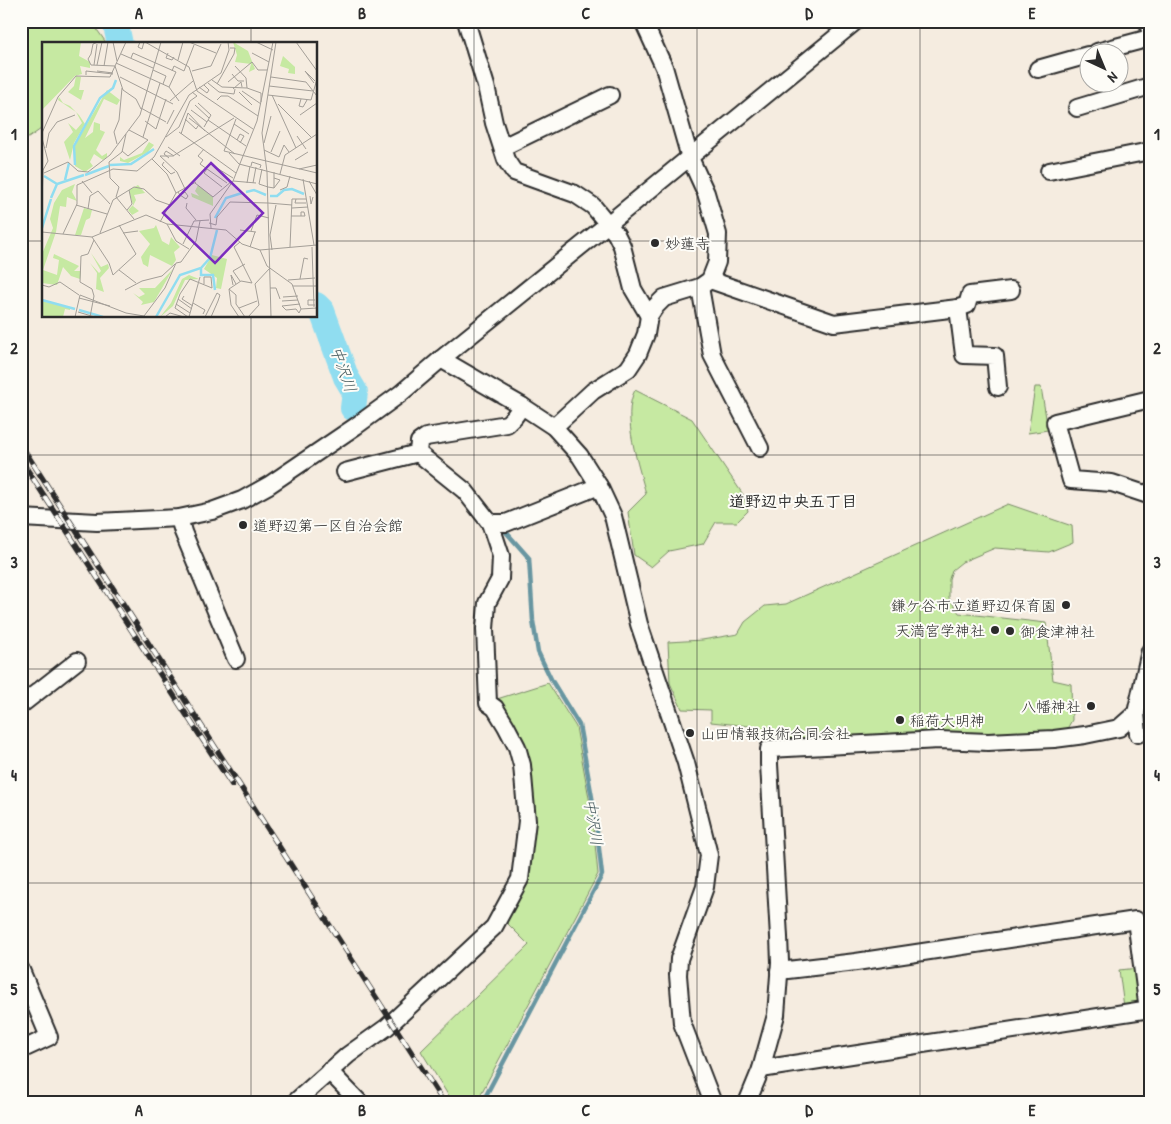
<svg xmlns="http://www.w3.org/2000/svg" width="1171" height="1124" viewBox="0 0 1171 1124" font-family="'Patrick Hand','Klee One',sans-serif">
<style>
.green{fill:#c6e9a2;stroke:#788a66}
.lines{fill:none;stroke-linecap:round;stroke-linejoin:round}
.stream{stroke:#6896a1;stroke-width:4.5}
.river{stroke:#90ddf0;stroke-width:26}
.minor-casing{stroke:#2b2b2b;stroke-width:20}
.minor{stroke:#fdfcf7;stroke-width:16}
.rail-casing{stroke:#2b2b2b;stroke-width:5.5}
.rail{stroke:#fdfcf7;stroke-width:4;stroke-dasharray:11;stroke-linecap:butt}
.grid{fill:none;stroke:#2b2b2b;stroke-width:1;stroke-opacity:0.55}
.poi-dot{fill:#2b2b2b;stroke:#fdfcf7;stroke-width:2}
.labels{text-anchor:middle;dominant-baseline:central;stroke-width:4;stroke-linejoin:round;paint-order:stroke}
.poi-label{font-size:15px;fill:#2b2b2b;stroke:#fdfcf7;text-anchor:start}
.water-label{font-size:16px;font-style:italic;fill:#44585c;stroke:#fdfcf7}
.neighbourhood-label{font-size:16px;font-weight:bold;fill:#2b2b2b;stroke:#fdfcf7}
.inset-river{fill:none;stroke:#90ddf0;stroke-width:2.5}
.inset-road{fill:none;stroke:#a49f98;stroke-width:1}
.view{fill:#7b2cbf;fill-opacity:0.15;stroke:#7b2cbf;stroke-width:2.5}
.inset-edge{fill:none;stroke:#2b2b2b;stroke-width:2.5}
.neatline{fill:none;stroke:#2b2b2b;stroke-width:2}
.grid-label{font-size:16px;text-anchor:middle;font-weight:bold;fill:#2b2b2b}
</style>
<rect width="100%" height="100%" fill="#f5ece0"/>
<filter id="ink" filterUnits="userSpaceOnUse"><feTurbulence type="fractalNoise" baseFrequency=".02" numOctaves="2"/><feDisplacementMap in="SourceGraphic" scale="10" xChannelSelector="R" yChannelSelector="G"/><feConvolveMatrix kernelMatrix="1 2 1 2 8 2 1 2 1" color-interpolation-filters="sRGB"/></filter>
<g filter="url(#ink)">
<g class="green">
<polygon points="21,21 91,21 107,44 44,44 44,127 21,143"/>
<polygon points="1035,387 1041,387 1048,430 1028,433"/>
<path d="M635,390l57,29 52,77 4,15 -11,11h-21l-13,22 -34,7 -18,16 -17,-12 -6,-43 18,-18c-7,-27 -25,-78 -11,-104z"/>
<polygon points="1008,504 1072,526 1073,542 1049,552 995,548 962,562 952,570 949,579 949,598 959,613 1046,623 1053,680 1071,684 1072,720 1064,734 774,744 749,726 711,722 711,710 682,709 670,683 668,642 702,640 738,634 745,622 765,606 786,604"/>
<polygon points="548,683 576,727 592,814 598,874 476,1103 453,1103 421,1051 529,945 505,921 511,914 527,870 520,747 497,699"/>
<polygon points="1139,968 1140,1005 1124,1007 1119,970"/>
</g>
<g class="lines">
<polyline class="stream" points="482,1103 602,875 595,814 579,725 552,681 538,652 533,621 529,558 506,532"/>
<g class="river">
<polyline points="115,21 120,44"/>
<polyline points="316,305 322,311 346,377 355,392 353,408"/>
</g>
<defs>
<g id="minor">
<polyline points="466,21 486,86 494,123 506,160 514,172 575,194 593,206 616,234 622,246 633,289 649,316"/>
<polyline points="1148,21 1150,31"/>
<polyline points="1097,52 1150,38"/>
<polyline points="1038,69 1088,55"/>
<polyline points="1077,108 1150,86"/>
<polyline points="503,147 610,95"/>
<polyline points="1049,171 1150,151"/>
<polyline points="710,280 834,323 958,308 964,355 995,356 998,387"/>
<polyline points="700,287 712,355 760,448"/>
<polyline points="958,308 967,305 970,295 1011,290"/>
<polyline points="441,359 522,406 554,427 580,456 599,486 613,516 639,624 686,763 709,855 705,887 679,959 678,975 682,1023 713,1103"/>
<polyline points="1150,399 1055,422 1071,480 1112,483 1148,495 1150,491"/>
<polyline points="554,427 593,391 628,369 638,354 646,334 649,316 655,307 664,298 700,287 710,280 717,262 718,234 706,193 690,158 664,67 643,21"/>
<polyline points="345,472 418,453"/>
<polyline points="21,518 97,522 179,518 212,511 242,500 269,485 356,426 400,394 441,359 608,224 856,21"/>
<polyline points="179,518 183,532 236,659"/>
<polyline points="490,523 506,523 599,486"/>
<polyline points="21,705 77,661"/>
<polyline points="1138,734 1136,713 1150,651"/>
<polyline points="21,970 49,1037 21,1050"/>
<polyline points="779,971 856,962 1136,920 1148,1010"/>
<polyline points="761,1069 1150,1009"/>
<polyline points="329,1071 360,1103"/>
<polyline points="294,1103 348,1055 387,1027 494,927 520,879 527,821 522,765 517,747 506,726 495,708 488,703 485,629 487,603 500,579 501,556 490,523 465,491 418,453 419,442 426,437 507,424 514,417 522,406"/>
<polyline points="747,1103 761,1069 776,1015 780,962 779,937 769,764 769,749 939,740 988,742 1054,739 1085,735 1119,728 1136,713"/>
</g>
</defs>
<use href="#minor" class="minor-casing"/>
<use href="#minor" class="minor"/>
<defs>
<g id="rail">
<polyline points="21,445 444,1103"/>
<polyline points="21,460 232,785"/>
</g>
</defs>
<use href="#rail" class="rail-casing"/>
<use href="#rail" class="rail"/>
</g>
</g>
<path class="grid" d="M251,21v23M474,21v1082M697,21v1082M920,21v1082M21,241h23M316,241h834M251,316v787M21,455h1129M21,669h1129M21,883h1129"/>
<g class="poi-dot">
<circle cx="655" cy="243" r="5"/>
<circle cx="243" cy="525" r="5"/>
<circle cx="1066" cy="605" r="5"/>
<circle cx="995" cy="630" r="5"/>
<circle cx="1010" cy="631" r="5"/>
<circle cx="1091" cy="706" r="5"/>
<circle cx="900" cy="720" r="5"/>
<circle cx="690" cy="733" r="5"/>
</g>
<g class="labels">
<g class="poi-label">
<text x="665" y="243">妙蓮寺</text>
<text x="253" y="525">道野辺第一区自治会館</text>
<text x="1056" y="605" text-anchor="end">鎌ケ谷市立道野辺保育園</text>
<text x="985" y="630" text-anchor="end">天満宮学神社</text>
<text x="1020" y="631">御食津神社</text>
<text x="1081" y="706" text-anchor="end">八幡神社</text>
<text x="910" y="720">稲荷大明神</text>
<text x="700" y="733">山田情報技術合同会社</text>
</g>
<g class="water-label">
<text transform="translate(344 369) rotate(71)">中沢川</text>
<text transform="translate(594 822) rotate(81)">中沢川</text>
</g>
<g class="neighbourhood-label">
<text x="793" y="501">道野辺中央五丁目</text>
</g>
</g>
<g transform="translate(42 42)">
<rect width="275" height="275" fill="#f5ece0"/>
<path d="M0,0h39l-2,14 11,6v6l-10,-2 2,8 -7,2 -33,34zM191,0l15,9 7,18 -6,3 2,-8 -16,-2 2,-7zM241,14l12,11v7l-7,-1 1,-4 -9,-3zM34,34l5,1 -2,13h5l-3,10 -13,-8 6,-6zM65,48l13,10 -3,5 -13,-6 -19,39 8,-6 1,-10 6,2v6l5,2 -9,18 6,6 5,-3v4l-4,3 -9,-6 -4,8 3,4 -8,6 -10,-6v-22zM17,55l4,6 7,3 9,9 6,9 -11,19 -4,17 -6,-18 9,-10 -5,-9 8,7 6,-7 -6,-11 -18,-12zM107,100l5,3 -6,7 -20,11 -8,-2v-4l4,3 18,-7zM33,142l-3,8 5,9 -10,-4 -1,10 -6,-1 -4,26 -13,38 14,5 2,-15 -6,-2 1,-4 25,12 -5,5h7l-1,8 -9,-3 -8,-9 -6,18 -15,-2v-29l11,-26 -3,-9 4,-16 8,-13zM96,143l15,17 -8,-9 -11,2 2,5 -3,6 6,5 -7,4 -4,-5 5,-5 -4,-15zM156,143l15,12v9l-21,-9 -1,-4 8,3 -4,-5zM42,166l8,2 -2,8 -4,2 -5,15h-6zM114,183l6,16 7,4 2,-8 9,10 -6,5 2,8 -4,6 -22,-11 -2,12 -5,-3 -2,-7 9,-13 -11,-13 15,-3zM49,211l10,14 7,-3 1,4 -9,10 4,14 -8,-3 1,-16 -7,-10 9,10 2,-2zM170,213l15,4 -6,30 -5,-1 1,-10 -13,-9zM131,227l-19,33 -13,3 2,-3 -10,-9 6,4 6,-3 -6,-6h16zM147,233l10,4 -14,1 -12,26 -13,11 11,-14 11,-24zM0,259l28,7v2l-5,-1 -2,8h-21z" fill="#c6e9a2"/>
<path class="inset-river" d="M33,123l-1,-19 26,-48 13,-10 3,-8M68,123l21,-1 23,-15M43,133l24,-9M2,134l13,8M23,138l4,-17M204,150l8,-2 12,5M228,154h7l7,-6 8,-1 12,5M9,156l6,-14 27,-9M173,176l11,-20 16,-5M0,186l9,-29M159,226v7h12l2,15M0,258l33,9M37,268l24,7M114,275l24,-42 21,-7 9,-10 7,-28"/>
<path class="inset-road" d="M71,0l4,19M98,0l-2,5 4,2 2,-7M103,0l44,25 8,24 56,38M147,0l27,11M214,0l17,8M254,0l21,29M126,11l-2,5 6,2 2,-3M210,11l17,9M49,12l-3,5 3,6 24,1 8,24 13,9 5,10M49,12l2,-10 5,-2M79,12l32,14M89,16l2,-5 43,19 -7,15M136,18l5,-18M74,21l53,24 10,14M52,23l3,-21M55,23l5,-23M62,24l4,-24M193,24l11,12 1,10M111,28l13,6 -3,8M55,29l16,2M130,29l2,-5 10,5 10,-26M150,29l19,-5 10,-22M190,32l6,7h6M44,33v-4l27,3M78,35l53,27M229,35l35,5 11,14M170,38l10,7 25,1 14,5v9M186,40l24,-20 6,8h9M166,41l11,9 15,2 1,-5M272,41l-9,-12 10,10M175,42l17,-30 1,-6h-5M227,44l44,5M157,45l8,6 2,-3 -5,-5M191,47l8,-7 1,5M200,49l19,13M197,50l13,13M226,53l43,5 6,-21M230,53l24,53M259,57l-2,7 4,1 4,-7M175,58l4,-4h7l30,20M128,59l23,-20M156,61l13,12 -7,12M236,62l33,33M153,63l14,13M99,66l25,14M149,68l16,12M258,73l17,-12M147,76l46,36M143,77l11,10 2,-3M194,77l-12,32 93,22M166,78l38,26M103,79l11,8 10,-30M125,82l7,-14M192,82l15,10M137,90l57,41M0,91l16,-36 18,-21 34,1 16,-35M139,92l7,-21 17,18M255,94l9,13M101,95l17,-54M124,95l13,-10 11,-26 7,-5 -5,-4M0,96l6,23 -5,9 -1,33M195,98l3,-6 4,2 -4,7M222,101l7,-27M75,102l-3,-12 5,-12 3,-32M126,105l12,9M4,106l3,-15 8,-11 18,-7M162,107l-6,7 5,4 -3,4 27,19M222,108l15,7M80,109l6,5 20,-16 -19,-10M229,110l9,-21M187,111l10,11 78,20M118,114h13l61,-38M118,114l17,16 8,17M237,115l5,-12 5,7M127,116l-5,-4 2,-3 8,5M110,117l15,15 9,19M253,118l13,-8M122,120l-2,3 9,9 4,-2M170,123l21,13M209,124l1,-4 9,3 -1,3M165,127l-3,4 18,14M220,127l-3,15 9,3 6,1v-16M257,127l18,-4M2,131l24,-11 10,9 10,1 22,-17 30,-40 21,-73M238,132l5,-19 32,-21M232,136l6,2 -6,8M261,137l11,66M40,139l10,12M191,139l23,2M267,139l8,14M153,141l18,14 19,-16M205,141l3,-17M211,141l3,-16M238,148l7,-3 3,-11M136,150l2,3 5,-3 3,4 -2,3 -6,-4M268,154l1,8 2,-7M74,155l3,-10 -9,-9 -1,-16 13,-10 4,-18M74,155l18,22M145,161l-1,5 10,12M226,161l24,2M264,161h-11l1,-4h10M34,163l31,9M250,166l16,-1M46,167l2,-13 8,-5 12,13M85,168l5,-6 -3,-14M249,174h14l-1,-4h-3v4M118,180l16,-29 20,-11M167,181l7,2 1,-8 13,-15 38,1M125,182l9,17 13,8M169,186l-1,-14 23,-33 24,-60 16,-79M198,188l16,2M209,189l6,-16 12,3M0,190l50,5 54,-22 21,9 59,6 16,14 18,6 57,-5M58,191l13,-33 21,-13 10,2 12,11 14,5M81,191l15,-2M21,192l14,-30v-19l36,-16 24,2 17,-14 35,-62 32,-22 8,-23 -1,-8M228,193l6,-30M228,193l2,15M50,195l17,26 4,12 23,-21 -17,-29M198,200l-6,5 18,36M141,202l11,-23 15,-1M208,205l5,-15M248,205l2,-48h4M270,205l2,60M218,208l7,16 25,18 9,25M77,228l17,13M258,237l4,-21 4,1M246,238l27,-2M198,239l-7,-10 12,-7M0,243l7,2 11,-5 19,13M191,243l-2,-10 5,9M251,244h23M228,246h6l4,11M187,247l12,-8 11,2M83,248l17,-9 20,-5 13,-12M142,254l-2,3 11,7M241,255l15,-1M37,256l31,8M136,257l14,10M240,259l16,-1M151,261l12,7 -2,4M134,262l14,9M258,262l-18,2 4,4 10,-1 3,4 2,-4M273,263h-7v-5h7M197,266l18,-7M259,267l16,-1M36,270l17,5M102,274l21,-28 11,-25 5,-1 15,-21 4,-20M33,275l5,-22 46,18 18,3M48,275l4,-21 -2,-7 -12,-7 1,-26 7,-2 6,-14M123,275l5,-4 14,4M146,275l-13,-9 5,-14 10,-15 22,9 -1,-11h-7v7M147,275l11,-40M163,275l12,-24 3,2 -2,6 -7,16M197,275l-8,-12 -2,-16 7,6v9l9,13M206,275l11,-12 -4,-21 15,-16M229,275l-4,-145 -5,-39 14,-91"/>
<path class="view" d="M169,121l52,50 -48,50 -52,-50z"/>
<rect width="275" height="275" class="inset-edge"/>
</g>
<rect width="1171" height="1124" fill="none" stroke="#fdfcf7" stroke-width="55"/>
<g transform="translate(1104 68) rotate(136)"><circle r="24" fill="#fdfcf7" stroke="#a9a8a5"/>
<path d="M0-4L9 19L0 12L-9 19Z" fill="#2b2b2b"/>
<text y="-8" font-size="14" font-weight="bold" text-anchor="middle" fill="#2b2b2b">N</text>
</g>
<rect x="28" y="28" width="1116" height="1068" class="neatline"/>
<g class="grid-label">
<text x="139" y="19">A</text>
<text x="362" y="19">B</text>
<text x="586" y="19">C</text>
<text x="809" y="19">D</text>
<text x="1032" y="19">E</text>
<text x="14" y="140">1</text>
<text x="1157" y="140">1</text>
<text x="14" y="354">2</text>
<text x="1157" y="354">2</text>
<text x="14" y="568">3</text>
<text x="1157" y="568">3</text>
<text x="14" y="781">4</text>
<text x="1157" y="781">4</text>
<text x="14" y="995">5</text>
<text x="1157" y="995">5</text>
<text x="139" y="1116">A</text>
<text x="362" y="1116">B</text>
<text x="586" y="1116">C</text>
<text x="809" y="1116">D</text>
<text x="1032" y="1116">E</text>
</g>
</svg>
